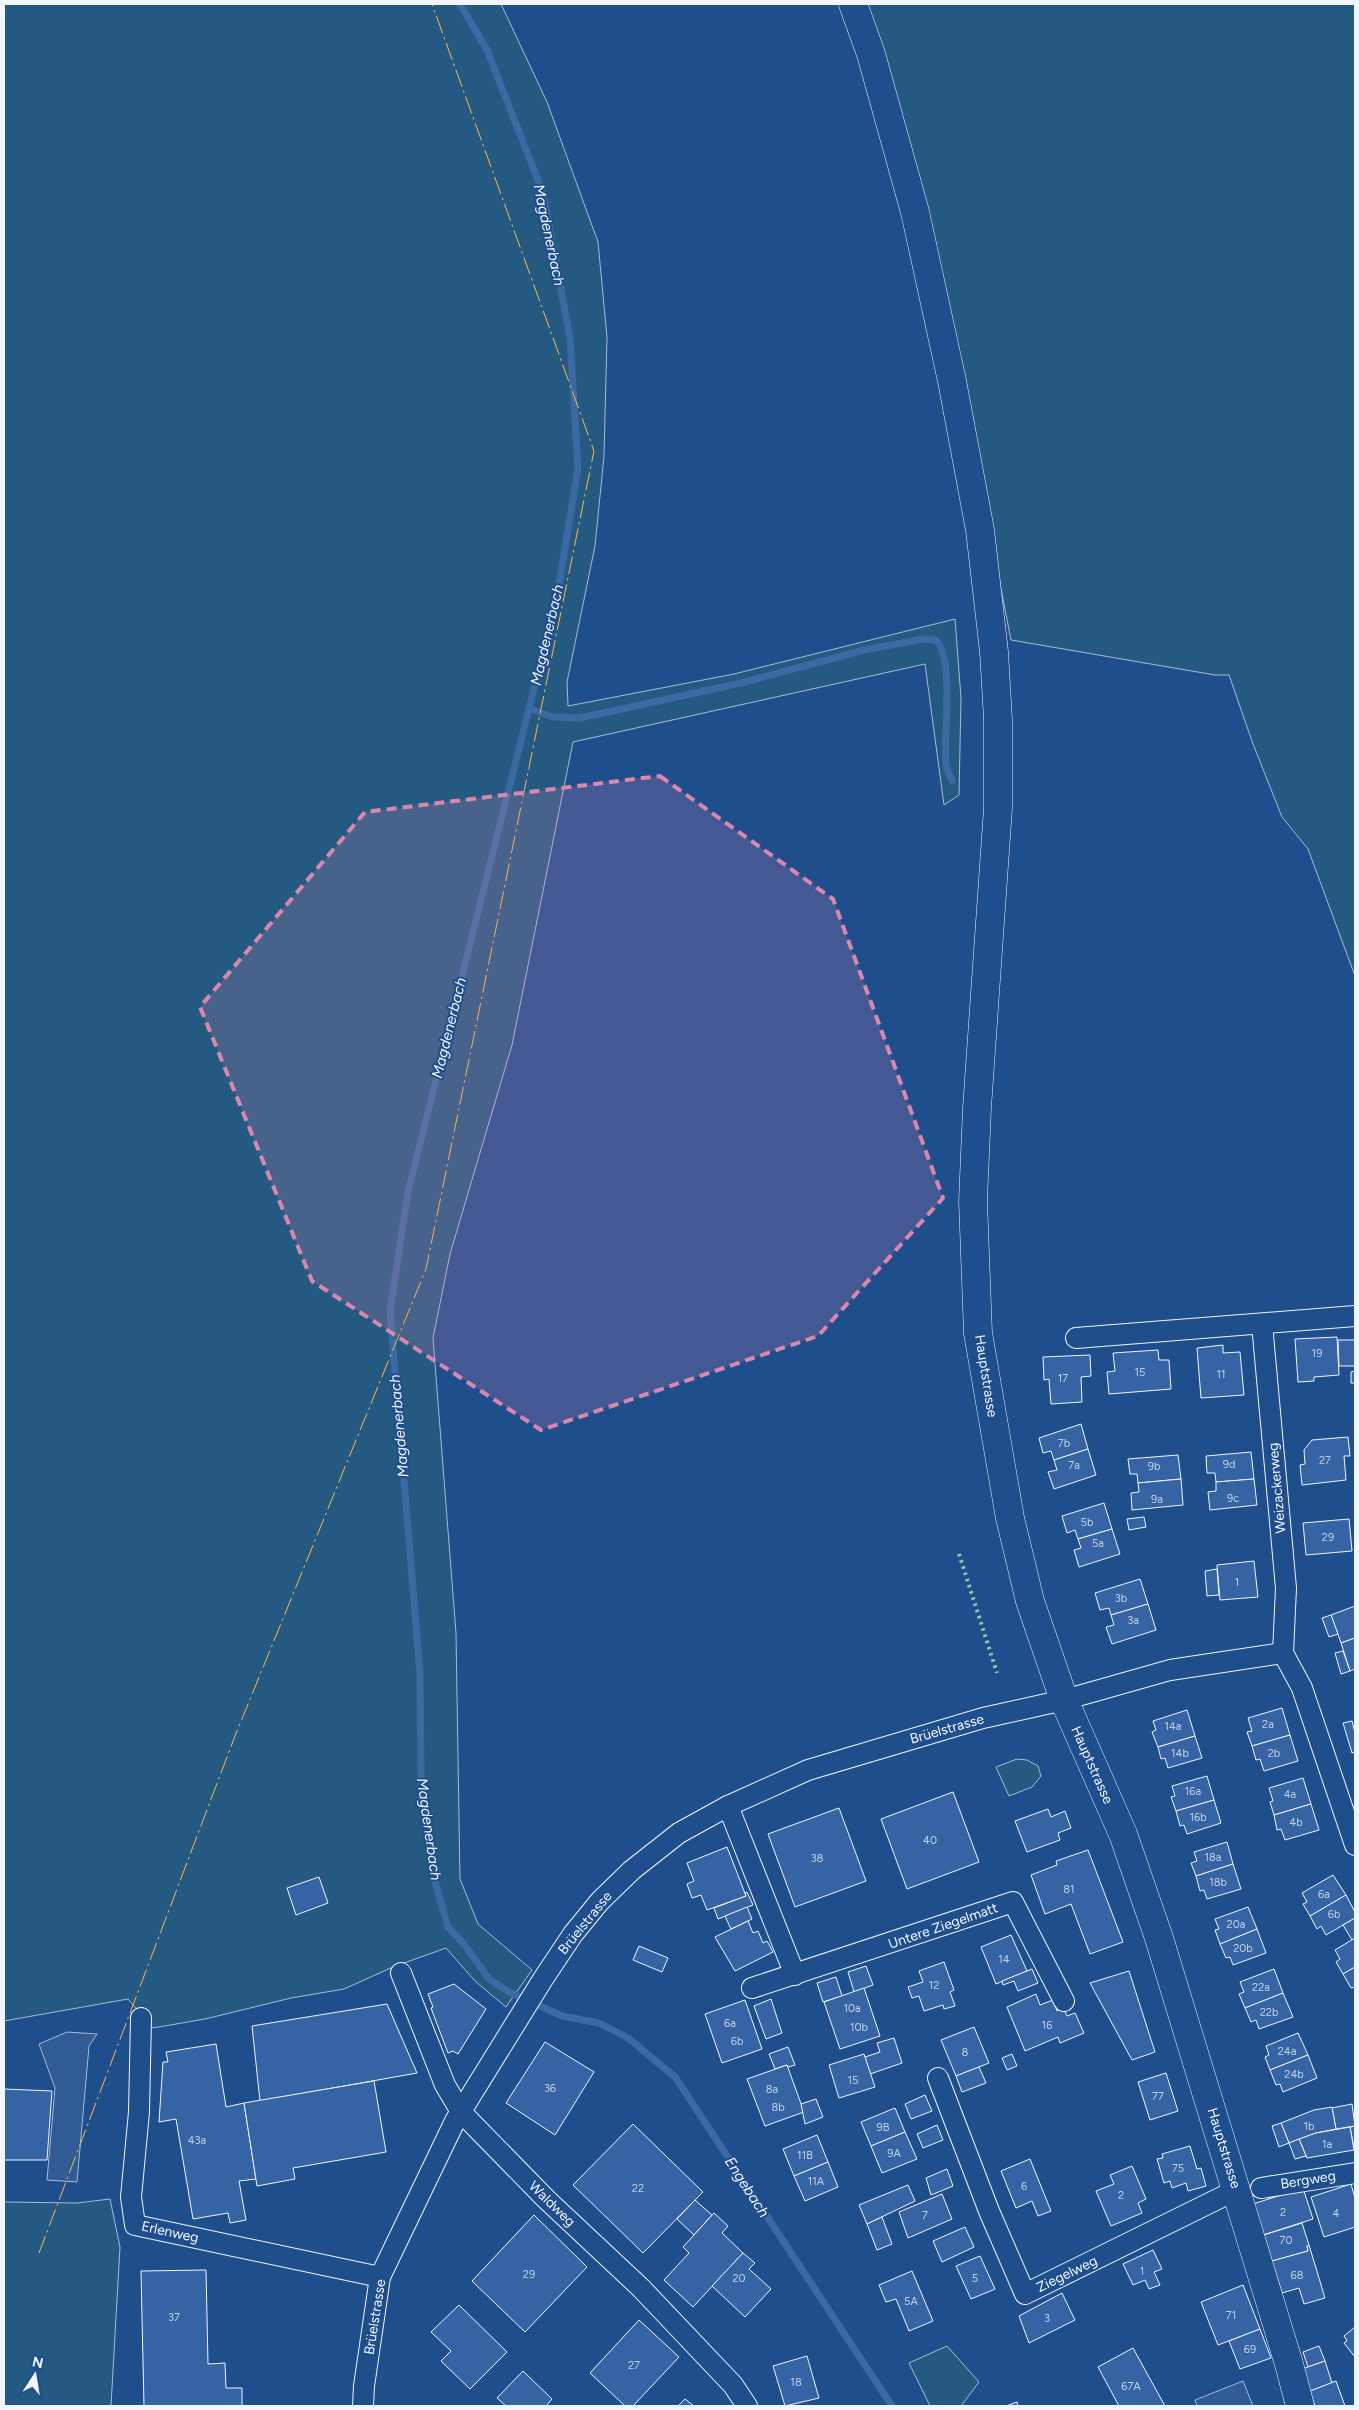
<svg xmlns="http://www.w3.org/2000/svg" width="1359" height="2410" viewBox="0 0 1359 2410" font-family="Figtree,sans-serif">
<style>
.green{fill:#245a82;stroke:#a8bbd7}
.parking{fill:#305b95;stroke:#a8bbd7}
.lines{fill:none;stroke-linecap:round;stroke-linejoin:round}
.stream{stroke:#3b69a3;stroke-width:7}
.building{fill:#3563a3;stroke:#f2f6ff}
.street-casing{stroke:#f2f6ff;stroke-width:22}
.secondary-casing{stroke:#f2f6ff;stroke-width:29}
.street{stroke:#1f4e8c;stroke-width:20}
.secondary{stroke:#1f4e8c;stroke-width:28}
.hedge{stroke:#97c8a6;stroke-width:4;stroke-dasharray:2.5 4;stroke-linecap:butt}
.power{stroke:#ffb74d;stroke-width:1;stroke-dasharray:18 4 2.5 4;stroke-linecap:butt}
.marked{fill:#da87ad;fill-opacity:0.2;stroke:#da87ad;stroke-width:4;stroke-dasharray:10 6;stroke-linejoin:round}
.labels{text-anchor:middle;dominant-baseline:central;stroke-width:4;stroke-linejoin:round;paint-order:stroke}
.number-label{font-size:11px;fill:#c3d1e8}
.street-label{font-size:14px;fill:#f2f6ff;stroke:#1f4e8c}
.water-label{font-size:15px;font-style:italic;fill:#f2f6ff;stroke:#1f4e8c}
</style>
<rect width="100%" height="100%" fill="#1f4e8c"/>
<g class="green">
<polygon points="4,4 501,4 547,102 598,242 607,337 604,456 595,546 567,682 568,706 734,674 955,619 961,698 959,795 944,805 925,664 573,742 512,1045 450,1254 433,1338 456,1633 460,1879 478,1924 532,1970 506,2007 475,1981 446,1948 393,1967 344,1989 291,1998 205,2019 153,2028 128,1999 4,2021"/>
<polygon points="864,4 1355,4 1355,976 1308,849 1282,817 1253,744 1229,675 1215,675 1011,640 927,209"/>
<polygon points="1017,1759 1027,1760 1038,1766 1041,1776 1032,1787 1009,1796 996,1767"/>
<polygon points="110,2199 120,2247 111,2406 4,2406 4,2202 77,2203"/>
<polygon points="947,2346 979,2382 961,2406 930,2406 909,2363"/>
</g>
<g class="parking">
<polygon points="67,2032 97,2034 89,2046 77,2182 47,2180 55,2088 39,2044"/>
<polygon points="1243,2381 1253,2406 1197,2406 1195,2400"/>
</g>
<g class="lines">
<g class="stream">
<polyline points="460,4 487,50 543,193 570,338 578,468 557,597 408,1192 390,1311 420,1674 421,1776 433,1875 448,1927 464,1944 489,1979 509,1992 562,2016 599,2023 628,2038 675,2077 892,2406"/>
<path d="M530,709l23,8 27,1 161,-35 123,-33 60,-11 12,1c19,21 7,94 10,123 0,6 4,12 6,18"/>
</g>
</g>
<g class="building">
<polygon points="1337,1337 1339,1375 1314,1377 1314,1381 1298,1382 1295,1339"/>
<polygon points="1338,1340 1355,1340 1355,1366 1339,1366"/>
<polygon points="1223,1345 1223,1353 1240,1352 1244,1395 1201,1398 1197,1348"/>
<polygon points="1158,1350 1159,1360 1169,1360 1171,1389 1109,1394 1107,1372 1115,1371 1113,1353"/>
<polygon points="1090,1355 1091,1376 1081,1377 1082,1402 1051,1404 1049,1379 1044,1380 1043,1357"/>
<polygon points="1355,1371 1355,1383 1351,1383 1351,1372"/>
<polygon points="1081,1424 1088,1449 1054,1460 1051,1451 1043,1453 1039,1438"/>
<polygon points="1348,1437 1350,1456 1344,1456 1346,1480 1302,1485 1300,1465 1305,1464 1304,1450 1312,1440"/>
<polygon points="1088,1449 1096,1475 1054,1489 1048,1472 1057,1470 1054,1460"/>
<polygon points="1251,1452 1254,1479 1216,1482 1215,1473 1207,1473 1206,1456"/>
<polygon points="1178,1455 1181,1479 1138,1483 1137,1474 1130,1474 1128,1459"/>
<polygon points="1181,1479 1183,1505 1132,1510 1131,1493 1139,1492 1138,1483"/>
<polygon points="1254,1479 1257,1505 1210,1510 1208,1492 1216,1491 1216,1482"/>
<polygon points="1104,1503 1112,1529 1078,1539 1075,1530 1067,1533 1062,1516"/>
<polygon points="1144,1517 1146,1527 1129,1530 1127,1519"/>
<polygon points="1349,1519 1352,1551 1306,1555 1303,1523"/>
<polygon points="1112,1529 1120,1554 1079,1567 1074,1550 1081,1548 1078,1539"/>
<polygon points="1254,1561 1258,1597 1220,1600 1217,1565"/>
<polygon points="1217,1569 1219,1595 1207,1596 1205,1571"/>
<polygon points="1140,1579 1148,1604 1111,1615 1109,1608 1100,1610 1095,1593"/>
<polygon points="1148,1604 1156,1630 1112,1644 1106,1627 1114,1625 1111,1615"/>
<polygon points="1355,1606 1355,1638 1341,1643 1331,1615"/>
<polygon points="1331,1615 1338,1634 1329,1637 1322,1618"/>
<polygon points="1355,1638 1355,1669 1350,1671 1341,1643"/>
<polygon points="1343,1651 1350,1671 1341,1674 1335,1653"/>
<polygon points="1282,1708 1290,1735 1252,1746 1247,1732 1252,1731 1248,1718"/>
<polygon points="1187,1710 1195,1736 1158,1747 1152,1732 1156,1730 1153,1721"/>
<polygon points="1352,1721 1355,1733 1355,1752 1352,1753 1343,1723"/>
<polygon points="1290,1735 1298,1761 1264,1771 1260,1759 1256,1760 1252,1746"/>
<polygon points="1195,1736 1202,1758 1168,1768 1165,1758 1161,1759 1158,1747"/>
<polygon points="1207,1776 1214,1800 1176,1811 1171,1797 1175,1796 1172,1786"/>
<polygon points="1303,1778 1311,1804 1274,1815 1270,1802 1273,1801 1269,1788"/>
<polygon points="953,1792 979,1862 907,1889 881,1819"/>
<polygon points="1214,1800 1221,1823 1187,1834 1184,1825 1180,1826 1176,1811"/>
<polygon points="1311,1804 1319,1830 1285,1840 1281,1829 1277,1830 1274,1815"/>
<polygon points="839,1808 866,1881 795,1907 768,1834"/>
<polygon points="1048,1809 1051,1817 1065,1811 1071,1828 1058,1833 1060,1840 1027,1852 1015,1821"/>
<polygon points="1227,1842 1233,1864 1196,1876 1191,1863 1197,1861 1194,1852"/>
<polygon points="727,1847 746,1896 707,1910 701,1895 692,1898 687,1884 694,1881 687,1863"/>
<polygon points="1088,1850 1123,1942 1090,1954 1071,1904 1045,1914 1031,1875 1057,1865 1056,1861"/>
<polygon points="1233,1864 1241,1889 1207,1899 1204,1890 1200,1891 1196,1876"/>
<polygon points="1333,1875 1346,1895 1310,1916 1303,1904 1307,1902 1302,1893"/>
<polygon points="319,1877 328,1903 296,1915 287,1888"/>
<polygon points="747,1892 753,1905 718,1919 714,1908 746,1896 745,1893"/>
<polygon points="1346,1895 1355,1912 1355,1918 1326,1935 1321,1926 1317,1929 1310,1916"/>
<polygon points="747,1907 752,1919 731,1929 725,1916"/>
<polygon points="1248,1907 1257,1929 1220,1944 1215,1930 1219,1929 1215,1919"/>
<polygon points="1355,1918 1355,1938 1352,1940 1343,1925"/>
<polygon points="748,1921 753,1933 758,1931 763,1943 767,1941 773,1952 735,1971 715,1937"/>
<polygon points="1257,1929 1266,1953 1233,1965 1230,1957 1226,1958 1220,1944"/>
<polygon points="1011,1935 1027,1971 996,1984 981,1947"/>
<polygon points="1355,1938 1355,1967 1343,1974 1336,1962 1340,1959 1335,1950"/>
<polygon points="639,1946 668,1958 662,1972 633,1960"/>
<polygon points="944,1962 954,1990 950,1992 955,2006 944,2009 943,2005 924,2011 919,1996 912,1998 908,1987 923,1982 919,1971"/>
<polygon points="866,1966 873,1985 854,1992 848,1972"/>
<polygon points="1355,1967 1355,1987 1351,1988 1343,1974"/>
<polygon points="1032,1969 1038,1983 1018,1991 1014,1981 1003,1985 1002,1981"/>
<polygon points="1274,1969 1283,1993 1245,2008 1239,1994 1244,1992 1240,1982"/>
<polygon points="1129,1971 1155,2052 1132,2060 1090,1983"/>
<polygon points="836,1977 842,1996 823,2002 817,1983"/>
<polygon points="454,1984 486,2009 458,2054 453,2051 448,2053 431,2008 433,2007 428,1994"/>
<polygon points="864,1988 880,2036 840,2049 824,2002"/>
<polygon points="1283,1993 1293,2017 1259,2029 1256,2020 1251,2022 1245,2008"/>
<polygon points="1036,1994 1040,2005 1053,2000 1057,2011 1063,2008 1067,2016 1075,2013 1084,2033 1060,2043 1058,2037 1025,2051 1007,2007"/>
<polygon points="771,1999 782,2033 766,2039 754,2006"/>
<polygon points="745,2000 762,2049 722,2063 705,2014"/>
<polygon points="387,2004 417,2073 260,2101 252,2026"/>
<polygon points="974,2027 989,2063 956,2076 941,2040"/>
<polygon points="1298,2033 1308,2055 1270,2070 1265,2057 1269,2055 1266,2046"/>
<polygon points="894,2038 902,2063 870,2074 865,2057 880,2052 877,2043"/>
<polygon points="545,2042 594,2072 555,2135 506,2103"/>
<polygon points="216,2044 226,2107 244,2103 256,2179 239,2181 246,2220 230,2223 228,2213 193,2219 176,2119 159,2122 163,2062 168,2062 166,2052"/>
<polygon points="788,2047 795,2065 788,2067 787,2065 775,2069 769,2054"/>
<polygon points="864,2054 875,2087 839,2098 829,2065"/>
<polygon points="1012,2054 1017,2066 1007,2070 1002,2058"/>
<polygon points="1308,2055 1317,2078 1283,2092 1280,2084 1276,2085 1270,2070"/>
<polygon points="787,2065 804,2112 765,2126 747,2079"/>
<polygon points="979,2067 986,2083 962,2092 956,2076"/>
<polygon points="1166,2073 1178,2111 1150,2120 1138,2082"/>
<polygon points="374,2081 386,2152 293,2168 295,2179 257,2186 244,2103"/>
<polygon points="4,2089 52,2091 47,2160 4,2160"/>
<polygon points="925,2095 932,2111 911,2119 905,2104"/>
<polygon points="816,2099 823,2117 805,2124 801,2104"/>
<polygon points="1352,2104 1355,2126 1336,2129 1332,2108"/>
<polygon points="1332,2107 1336,2129 1316,2133 1289,2143 1281,2123 1314,2110"/>
<polygon points="895,2108 905,2132 871,2146 861,2122"/>
<polygon points="1281,2123 1289,2143 1279,2147 1272,2126"/>
<polygon points="633,2124 703,2192 643,2253 573,2185"/>
<polygon points="937,2125 943,2140 923,2148 917,2134"/>
<polygon points="1355,2126 1355,2148 1354,2148 1350,2127"/>
<polygon points="1350,2127 1354,2150 1307,2158 1299,2139 1316,2133"/>
<polygon points="905,2132 917,2159 882,2173 871,2146"/>
<polygon points="817,2135 828,2162 794,2176 783,2149"/>
<polygon points="1299,2139 1306,2156 1295,2159 1289,2143"/>
<polygon points="1190,2146 1197,2169 1201,2168 1206,2186 1188,2191 1186,2183 1172,2188 1170,2181 1164,2183 1157,2159 1163,2158 1162,2154"/>
<polygon points="1030,2159 1051,2211 1038,2216 1032,2201 1016,2208 1001,2171"/>
<polygon points="828,2162 838,2187 805,2201 794,2176"/>
<polygon points="1132,2166 1146,2199 1138,2203 1142,2213 1111,2226 1096,2191 1114,2184 1110,2175"/>
<polygon points="947,2169 953,2186 931,2195 926,2178"/>
<polygon points="1351,2184 1355,2198 1355,2227 1324,2237 1311,2197"/>
<polygon points="908,2185 915,2201 867,2224 859,2205"/>
<polygon points="1303,2188 1313,2219 1263,2235 1253,2204"/>
<polygon points="942,2194 952,2219 908,2238 899,2212"/>
<polygon points="695,2200 712,2215 694,2235 677,2219"/>
<polygon points="714,2213 728,2226 722,2233 743,2253 693,2307 664,2280 689,2253 683,2247"/>
<polygon points="534,2215 587,2267 525,2332 472,2281"/>
<polygon points="882,2217 892,2244 877,2250 867,2224"/>
<polygon points="1302,2223 1309,2245 1307,2246 1308,2251 1272,2261 1264,2235"/>
<polygon points="965,2227 974,2247 942,2262 933,2241"/>
<polygon points="1309,2245 1325,2298 1304,2304 1299,2288 1282,2293 1272,2261 1308,2251 1307,2246"/>
<polygon points="1153,2250 1162,2269 1154,2272 1160,2285 1149,2289 1145,2280 1133,2285 1123,2264"/>
<polygon points="743,2253 755,2263 749,2269 771,2289 745,2317 712,2286"/>
<polygon points="980,2256 995,2289 971,2299 956,2266"/>
<polygon points="206,2270 208,2364 225,2363 226,2388 242,2388 242,2406 144,2406 141,2271"/>
<polygon points="912,2271 933,2321 909,2331 896,2299 886,2302 879,2285"/>
<polygon points="1243,2285 1260,2329 1218,2345 1201,2302"/>
<polygon points="1062,2293 1075,2320 1029,2343 1019,2316"/>
<polygon points="459,2305 507,2352 470,2389 441,2361 451,2351 431,2332"/>
<polygon points="639,2320 679,2357 633,2406 625,2406 590,2373"/>
<polygon points="1355,2327 1355,2357 1344,2343 1347,2341 1344,2336"/>
<polygon points="1260,2329 1271,2358 1240,2369 1229,2341"/>
<polygon points="1319,2346 1325,2361 1308,2367 1303,2352"/>
<polygon points="1133,2348 1165,2406 1119,2406 1098,2367"/>
<polygon points="807,2356 819,2398 785,2406 773,2366"/>
<polygon points="1325,2361 1332,2383 1310,2391 1302,2369"/>
<polygon points="523,2371 552,2399 546,2406 506,2406 497,2398"/>
<polygon points="1336,2381 1345,2406 1315,2406 1310,2391"/>
<polygon points="685,2399 694,2406 678,2406"/>
<polygon points="1017,2402 1018,2406 1006,2406"/>
</g>
<g class="lines">
<defs>
<g id="street">
<polyline points="1262,1324 1286,1588 1283,1653 1302,1688 1355,1845"/>
<polyline points="1076,1338 1355,1316"/>
<polyline points="728,1806 795,1975"/>
<polyline points="401,1973 445,2085 461,2112 546,2199 641,2288 733,2385 747,2406"/>
<polyline points="752,1988 1013,1902 1064,2001"/>
<polyline points="141,2018 139,2112 131,2197 135,2225 380,2277"/>
<polyline points="938,2078 989,2211 1025,2294 1236,2190"/>
<polyline points="1261,2188 1355,2173"/>
<polyline points="363,2406 364,2386 380,2277 455,2121 543,1979 573,1934 600,1901 632,1870 679,1833 728,1806 808,1770 983,1718 1064,1700 1170,1670 1283,1653"/>
</g>
<polyline id="secondary" points="853,4 871,54 915,212 952,381 980,530 994,652 998,719 998,808 977,1108 973,1201 978,1333 1010,1518 1030,1601 1064,1700 1123,1834 1159,1938 1289,2364 1300,2406"/>
</defs>
<use href="#street" class="street-casing"/>
<use href="#secondary" class="secondary-casing"/>
<use href="#street" class="street"/>
<use href="#secondary" class="secondary"/>
<polyline class="hedge" points="959,1554 997,1673"/>
<polyline class="power" points="39,2253 235,1736 426,1269 594,451 432,4"/>
</g>
<path class="marked" d="M660,776l173,123 110,299 -125,138 -277,94 -229,-149 -112,-274 165,-195z"/>
<g class="labels">
<g class="number-label">
<text x="1317" y="1353">19</text>
<text x="1140" y="1372">15</text>
<text x="1221" y="1374">11</text>
<text x="1063" y="1378">17</text>
<text x="1064" y="1443">7b</text>
<text x="1325" y="1460">27</text>
<text x="1229" y="1464">9d</text>
<text x="1074" y="1465">7a</text>
<text x="1154" y="1466">9b</text>
<text x="1233" y="1498">9c</text>
<text x="1157" y="1499">9a</text>
<text x="1087" y="1522">5b</text>
<text x="1328" y="1537">29</text>
<text x="1098" y="1543">5a</text>
<text x="1237" y="1582">1</text>
<text x="1121" y="1598">3b</text>
<text x="1133" y="1620">3a</text>
<text x="1268" y="1724">2a</text>
<text x="1173" y="1726">14a</text>
<text x="1180" y="1753">14b</text>
<text x="1274" y="1753">2b</text>
<text x="1193" y="1791">16a</text>
<text x="1290" y="1794">4a</text>
<text x="1198" y="1817">16b</text>
<text x="1296" y="1822">4b</text>
<text x="930" y="1840">40</text>
<text x="1213" y="1857">18a</text>
<text x="817" y="1858">38</text>
<text x="1218" y="1882">18b</text>
<text x="1069" y="1889">81</text>
<text x="1324" y="1894">6a</text>
<text x="1334" y="1914">6b</text>
<text x="1236" y="1924">20a</text>
<text x="1243" y="1948">20b</text>
<text x="1004" y="1959">14</text>
<text x="934" y="1985">12</text>
<text x="1261" y="1987">22a</text>
<text x="852" y="2008">10a</text>
<text x="1269" y="2012">22b</text>
<text x="730" y="2023">6a</text>
<text x="1047" y="2025">16</text>
<text x="859" y="2027">10b</text>
<text x="737" y="2041">6b</text>
<text x="1287" y="2051">24a</text>
<text x="965" y="2052">8</text>
<text x="1294" y="2074">24b</text>
<text x="853" y="2080">15</text>
<text x="550" y="2088">36</text>
<text x="772" y="2089">8a</text>
<text x="1158" y="2096">77</text>
<text x="778" y="2107">8b</text>
<text x="1309" y="2126">1b</text>
<text x="883" y="2127">9B</text>
<text x="197" y="2140">43a</text>
<text x="1327" y="2144">1a</text>
<text x="894" y="2153">9A</text>
<text x="805" y="2155">11B</text>
<text x="1178" y="2168">75</text>
<text x="816" y="2181">11A</text>
<text x="1024" y="2186">6</text>
<text x="638" y="2188">22</text>
<text x="1121" y="2195">2</text>
<text x="1283" y="2212">2</text>
<text x="1336" y="2213">4</text>
<text x="925" y="2215">7</text>
<text x="1286" y="2240">70</text>
<text x="1142" y="2271">1</text>
<text x="529" y="2274">29</text>
<text x="1297" y="2275">68</text>
<text x="739" y="2278">20</text>
<text x="975" y="2278">5</text>
<text x="911" y="2301">5A</text>
<text x="1231" y="2315">71</text>
<text x="174" y="2317">37</text>
<text x="1047" y="2318">3</text>
<text x="1250" y="2349">69</text>
<text x="634" y="2365">27</text>
<text x="796" y="2382">18</text>
<text x="1131" y="2386">67A</text>
</g>
<g class="street-label">
<text transform="translate(986 1376) rotate(81)">Hauptstrasse</text>
<text transform="translate(1277 1488) rotate(-95)">Weizackerweg</text>
<text transform="translate(947 1729) rotate(-16)">Brüelstrasse</text>
<text transform="translate(1092 1765) rotate(66)">Hauptstrasse</text>
<text transform="translate(585 1923) rotate(-51)">Brüelstrasse</text>
<text transform="translate(943 1926) rotate(-19)">Untere Ziegelmatt</text>
<text transform="translate(1224 2148) rotate(73)">Hauptstrasse</text>
<text transform="translate(1308 2180) rotate(-9)">Bergweg</text>
<text transform="translate(552 2204) rotate(44)">Waldweg</text>
<text transform="translate(170 2232) rotate(12)">Erlenweg</text>
<text transform="translate(1067 2274) rotate(-26)">Ziegelweg</text>
<text transform="translate(375 2317) rotate(-81)">Brüelstrasse</text>
</g>
<g class="water-label">
<text transform="translate(549 235) rotate(78)">Magdenerbach</text>
<text transform="translate(547 635) rotate(-77)">Magdenerbach</text>
<text transform="translate(449 1028) rotate(-76)">Magdenerbach</text>
<text transform="translate(399 1426) rotate(-95)">Magdenerbach</text>
<text transform="translate(429 1829) rotate(82)">Magdenerbach</text>
<text transform="translate(747 2187) rotate(57)">Engebach</text>
</g>
</g>
<rect width="1359" height="2410" fill="none" stroke="#f2f6ff" stroke-width="10"/>
<g transform="translate(35 2375) rotate(12)" stroke="#1f4e8c" stroke-width="4" paint-order="stroke">
<path d="M0-4L9 19L0 12L-9 19Z" fill="#f2f6ff"/>
<text y="-8" font-size="14" font-weight="bold" text-anchor="middle" fill="#f2f6ff">N</text>
</g>
</svg>
